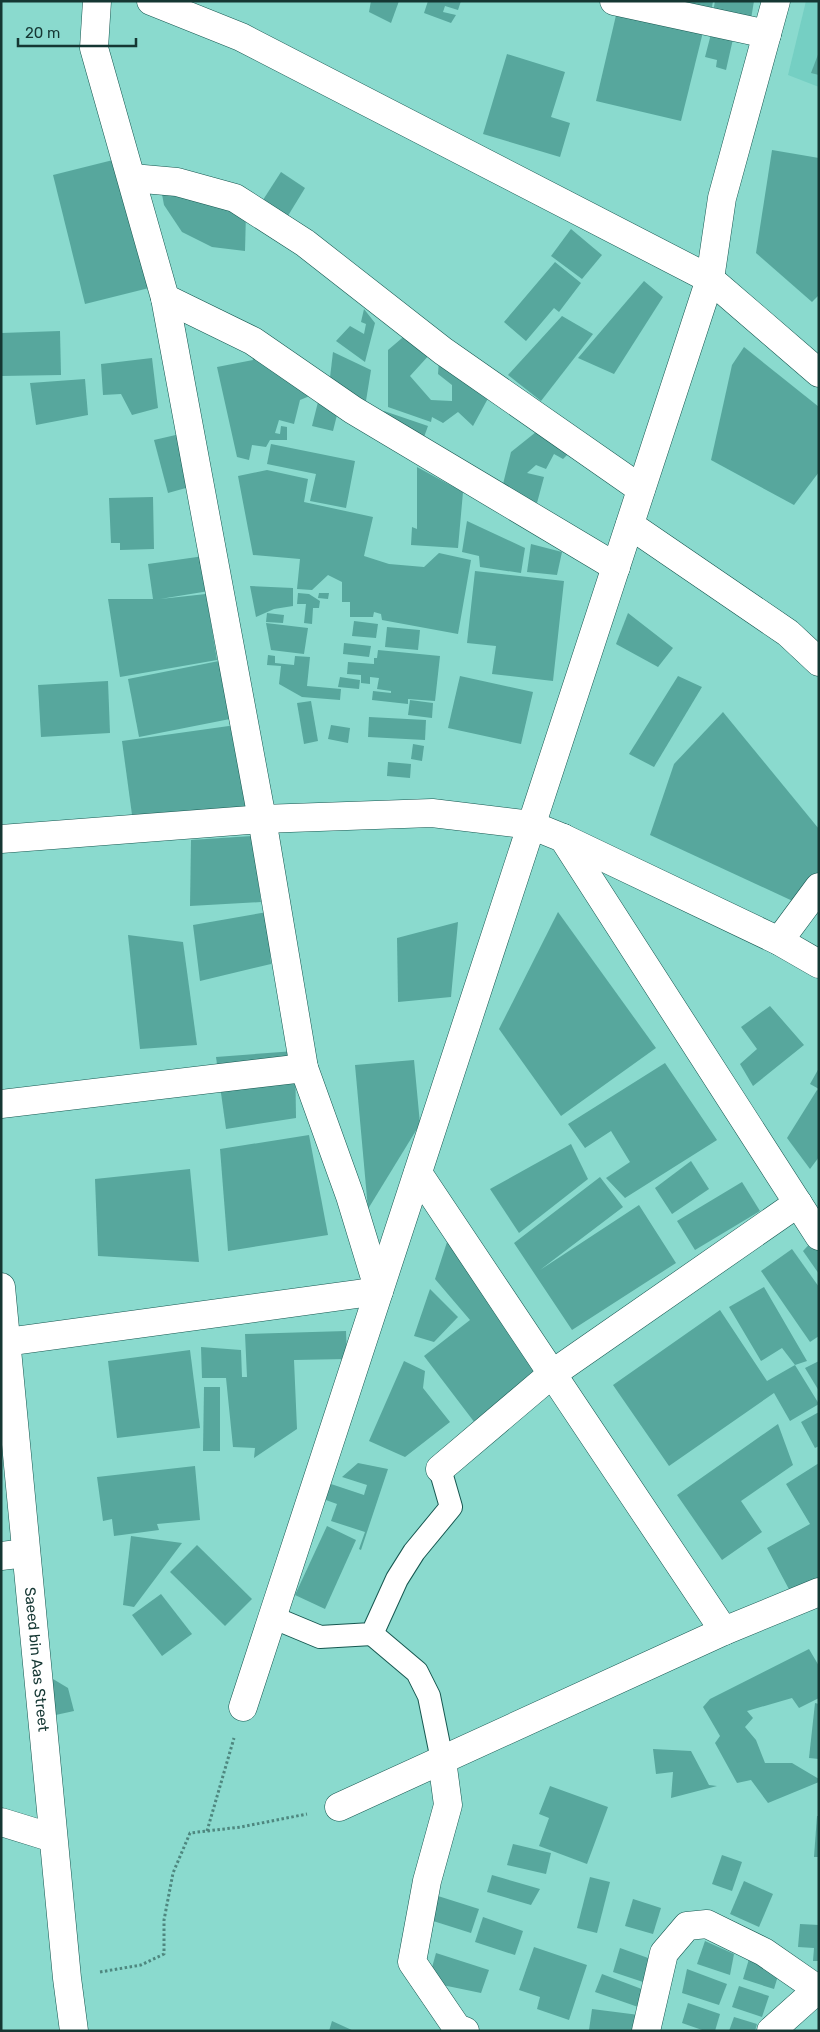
<svg xmlns="http://www.w3.org/2000/svg" width="820" height="2032" viewBox="0 0 820 2032" font-family="Rubik,sans-serif">
<style>
.built{fill:#75cfc3}
.building{fill:#57a79d}
.lines{fill:none;stroke-linecap:round;stroke-linejoin:round}
.service-casing{stroke:#165750;stroke-width:24}
.minor-casing{stroke:#165750;stroke-width:29}
.secondary-casing{stroke:#165750;stroke-width:29}
.path{stroke:#4e877f;stroke-width:3;stroke-dasharray:2.5 2.5;stroke-linecap:butt}
.service{stroke:#fff;stroke-width:22}
.minor{stroke:#fff;stroke-width:28}
.secondary{stroke:#fff;stroke-width:28}
.labels{text-anchor:middle;dominant-baseline:central;stroke-width:4;stroke-linejoin:round;paint-order:stroke}
.street-label{font-size:15px;fill:#153733;stroke:#8adace}
</style>
<rect width="100%" height="100%" fill="#8adace"/>
<polygon class="built" points="806,1 819,1 819,87 788,75"/>
<g class="building">
<polygon points="371,1 399,1 391,23 369,12"/>
<polygon points="428,1 461,1 458,10 445,6 443,12 456,15 451,23 424,13"/>
<polygon points="673,1 713,1 710,19"/>
<polygon points="715,1 754,1 750,25 712,18"/>
<polygon points="617,11 703,32 681,121 596,101"/>
<polygon points="711,34 733,39 726,70 716,67 717,60 705,57"/>
<polygon points="819,52 819,75 811,73"/>
<polygon points="507,54 565,72 551,117 570,123 560,157 483,134"/>
<polygon points="772,150 819,158 819,295 812,302 756,253"/>
<polygon points="117,159 149,288 85,304 53,175"/>
<polygon points="281,172 305,188 286,219 261,203"/>
<polygon points="161,189 246,212 245,251 212,247 182,232 164,205"/>
<polygon points="571,229 602,255 582,279 551,256"/>
<polygon points="555,262 581,283 559,312 554,308 526,341 504,322"/>
<polygon points="644,281 663,297 614,374 578,358"/>
<polygon points="364,309 375,323 365,362 336,341 350,326 364,334 366,324 361,322"/>
<polygon points="562,316 593,334 541,401 508,375"/>
<polygon points="60,331 61,375 1,376 1,333"/>
<polygon points="408,333 431,353 410,376 431,400 452,401 452,385 438,374 439,360 492,391 473,426 458,412 443,423 432,417 431,422 388,407 388,350"/>
<polygon points="744,347 819,407 819,472 794,505 711,460 732,365"/>
<polygon points="333,352 371,370 365,407 329,386"/>
<polygon points="252,355 317,393 300,400 294,424 279,420 275,433 280,434 281,426 287,427 287,440 270,440 266,447 252,445 249,460 237,457 217,367 253,360"/>
<polygon points="152,358 158,408 132,415 121,394 103,395 101,364"/>
<polygon points="85,379 88,415 36,425 30,383"/>
<polygon points="318,402 339,407 333,431 312,426"/>
<polygon points="384,411 428,426 424,437 380,423"/>
<polygon points="541,428 573,449 563,459 554,454 546,469 536,465 527,473 544,477 537,503 502,488 511,452"/>
<polygon points="180,434 193,486 168,493 154,440"/>
<polygon points="271,444 355,461 346,508 310,501 316,474 267,464"/>
<polygon points="417,467 463,492 458,548 411,545 412,527 417,529"/>
<polygon points="267,470 308,479 304,502 373,517 364,556 389,564 424,567 439,553 471,560 458,634 382,620 381,614 374,612 373,617 350,617 350,602 342,602 342,582 328,575 312,590 297,589 300,559 253,555 238,476"/>
<polygon points="153,497 154,549 120,550 120,543 111,543 109,498"/>
<polygon points="467,521 525,548 521,573 480,567 479,556 462,552"/>
<polygon points="531,544 562,552 557,575 527,572"/>
<polygon points="204,556 209,591 160,599 206,594 217,660 120,677 108,599 153,599 148,564"/>
<polygon points="475,571 564,581 553,681 492,674 496,646 467,643"/>
<polygon points="250,586 293,588 293,606 274,609 256,617"/>
<polygon points="298,593 309,594 320,601 319,608 313,608 312,624 304,623 306,604 297,604"/>
<polygon points="319,593 329,593 328,599 318,598"/>
<polygon points="267,613 284,615 283,623 266,622"/>
<polygon points="628,613 673,648 658,667 616,644"/>
<polygon points="354,621 378,624 376,638 352,636"/>
<polygon points="266,623 308,628 304,654 271,650"/>
<polygon points="387,627 420,630 418,650 385,647"/>
<polygon points="344,643 371,646 369,657 343,654"/>
<polygon points="378,650 440,656 435,701 408,699 408,704 372,700 373,691 391,693 391,691 377,689 379,678 370,677 370,684 361,683 361,675 347,674 348,662 374,664 374,658 377,658"/>
<polygon points="268,655 275,656 275,663 294,665 295,656 310,657 307,686 341,689 340,700 302,697 279,684 281,666 267,665"/>
<polygon points="224,660 235,718 139,737 128,679"/>
<polygon points="460,676 533,692 521,744 448,728"/>
<polygon points="678,676 702,687 654,767 629,754"/>
<polygon points="340,677 360,680 359,689 338,687"/>
<polygon points="108,681 110,733 41,737 38,685"/>
<polygon points="410,700 433,703 432,718 408,715"/>
<polygon points="311,701 318,741 304,744 297,703"/>
<polygon points="723,712 819,829 819,875 797,903 650,835 674,764"/>
<polygon points="369,717 426,720 425,740 368,737"/>
<polygon points="236,725 247,807 133,822 122,741"/>
<polygon points="331,725 350,728 348,743 328,739"/>
<polygon points="413,744 424,746 422,761 411,759"/>
<polygon points="388,762 411,764 410,778 387,776"/>
<polygon points="252,836 261,902 190,906 191,840"/>
<polygon points="267,912 271,964 200,981 193,925"/>
<polygon points="558,912 656,1048 561,1116 499,1029"/>
<polygon points="458,922 451,997 398,1002 397,938"/>
<polygon points="128,935 183,942 197,1045 140,1049"/>
<polygon points="770,1006 804,1045 753,1086 740,1064 757,1049 741,1027"/>
<polygon points="295,1051 296,1118 226,1129 216,1057"/>
<polygon points="414,1060 420,1124 368,1209 355,1065"/>
<polygon points="665,1063 717,1140 625,1198 606,1178 630,1162 611,1131 585,1148 568,1124"/>
<polygon points="819,1068 819,1089 810,1084"/>
<polygon points="817,1090 819,1091 819,1157 810,1169 787,1138"/>
<polygon points="309,1135 328,1235 228,1251 220,1149"/>
<polygon points="571,1144 588,1179 519,1233 490,1189"/>
<polygon points="691,1161 709,1189 672,1214 655,1188"/>
<polygon points="190,1169 199,1262 98,1256 95,1179"/>
<polygon points="600,1177 623,1207 540,1270 639,1205 676,1263 572,1330 514,1243"/>
<polygon points="742,1182 760,1211 695,1250 677,1221"/>
<polygon points="819,1234 819,1274 803,1251"/>
<polygon points="448,1239 547,1366 475,1423 424,1356 470,1320 435,1279"/>
<polygon points="792,1249 819,1287 819,1336 810,1342 761,1271"/>
<polygon points="764,1287 807,1361 795,1365 782,1348 761,1361 729,1307"/>
<polygon points="430,1289 458,1317 434,1342 414,1336"/>
<polygon points="720,1310 767,1381 795,1365 819,1404 790,1421 774,1393 669,1466 613,1385"/>
<polygon points="346,1331 347,1359 294,1360 297,1429 254,1458 255,1448 233,1447 226,1378 202,1378 201,1347 241,1350 242,1377 247,1377 245,1334"/>
<polygon points="190,1350 200,1428 117,1438 108,1361"/>
<polygon points="404,1361 425,1371 423,1388 450,1422 405,1457 369,1441"/>
<polygon points="819,1361 819,1391 805,1368"/>
<polygon points="204,1387 220,1387 220,1451 203,1451"/>
<polygon points="819,1412 819,1446 815,1448 801,1422"/>
<polygon points="778,1424 793,1465 741,1501 762,1532 722,1560 677,1495"/>
<polygon points="358,1463 388,1469 361,1550 359,1549 365,1532 331,1521 337,1504 323,1499 328,1483 364,1495 367,1485 342,1477"/>
<polygon points="819,1463 819,1578 791,1593 767,1548 810,1524 786,1484"/>
<polygon points="195,1466 200,1520 157,1524 159,1530 114,1536 112,1519 103,1521 97,1477"/>
<polygon points="327,1526 356,1540 325,1609 295,1595"/>
<polygon points="131,1536 182,1543 134,1607 123,1605"/>
<polygon points="197,1545 252,1599 225,1626 170,1572"/>
<polygon points="161,1594 192,1634 162,1656 132,1615"/>
<polygon points="809,1649 819,1666 819,1698 799,1708 792,1698 747,1711 753,1718 745,1727 756,1740 765,1763 792,1763 819,1779 819,1782 768,1803 751,1780 737,1783 715,1743 720,1736 703,1707 710,1699"/>
<polygon points="53,1679 68,1688 74,1711 51,1716"/>
<polygon points="815,1703 819,1704 819,1759 809,1758"/>
<polygon points="653,1749 691,1751 709,1785 717,1786 671,1798 673,1772 656,1774"/>
<polygon points="550,1786 608,1807 587,1864 539,1846 549,1818 539,1814"/>
<polygon points="817,1816 819,1816 819,1857 814,1857"/>
<polygon points="513,1844 551,1853 546,1874 507,1865"/>
<polygon points="722,1855 742,1862 732,1891 712,1884"/>
<polygon points="492,1875 540,1889 531,1905 487,1892"/>
<polygon points="590,1877 610,1882 597,1933 577,1928"/>
<polygon points="744,1881 773,1894 759,1927 730,1914"/>
<polygon points="438,1896 479,1909 471,1933 430,1920"/>
<polygon points="633,1899 661,1908 653,1934 625,1926"/>
<polygon points="483,1917 523,1931 515,1955 475,1942"/>
<polygon points="800,1924 819,1925 819,1961 813,1961 814,1948 798,1947"/>
<polygon points="705,1941 734,1954 730,1975 697,1964"/>
<polygon points="534,1947 587,1965 569,2020 537,2009 540,1997 519,1990"/>
<polygon points="620,1948 651,1959 643,1982 613,1972"/>
<polygon points="436,1953 489,1970 481,1993 428,1982"/>
<polygon points="749,1959 780,1969 774,1989 743,1979"/>
<polygon points="687,1969 727,1984 719,2005 682,1993"/>
<polygon points="602,1974 647,1991 641,2008 595,1992"/>
<polygon points="739,1986 769,1996 762,2017 732,2007"/>
<polygon points="688,2003 720,2014 715,2031 705,2031 682,2023"/>
<polygon points="592,2009 639,2015 637,2031 589,2030"/>
<polygon points="734,2017 757,2024 755,2031 729,2031"/>
<polygon points="332,2021 354,2031 329,2031"/>
</g>
<g class="lines">
<defs>
<g id="service">
<polyline points="272,1617 320,1637 372,1634 397,1579 414,1552 451,1507 440,1469"/>
<polyline points="372,1634 417,1672 429,1696 442,1760"/>
</g>
<g id="minor">
<polyline points="614,1 767,34"/>
<polyline points="132,178 177,182 235,198 305,243 443,351 641,489"/>
<polyline points="165,298 253,341 353,410 616,567"/>
<polyline points="630,525 788,633 819,662"/>
<polyline points="563,838 819,1236"/>
<polyline points="1,839 262,819 432,813 531,825 563,838 779,941 819,964"/>
<polyline points="779,941 819,887"/>
<polyline points="1,1104 304,1068"/>
<polyline points="418,1173 724,1631"/>
<polyline points="6,1342 379,1291 350,1196 304,1068 262,819 165,298 94,48 97,1"/>
<polyline points="440,1469 552,1374 798,1203"/>
<polyline points="1,1556 26,1553"/>
<polyline points="243,1707 710,279 722,198 776,1"/>
<polyline points="442,1760 448,1805 427,1881 412,1962 457,2028 465,2031"/>
<polyline points="339,1807 724,1631 819,1592"/>
<polyline points="1,1822 53,1838"/>
<polyline points="646,2031 664,1953 687,1926 707,1924 764,1952 816,1988"/>
<polyline points="771,2031 819,1988"/>
</g>
<g id="secondary">
<polyline points="151,1 241,37 710,279 819,373"/>
<path id="s1" d="M1,1287l66,691 7,53"/>
</g>
</defs>
<use href="#service" class="service-casing"/>
<use href="#minor" class="minor-casing"/>
<use href="#secondary" class="secondary-casing"/>
<g class="path">
<polyline points="207,1831 234,1738"/>
<polyline points="100,1972 141,1965 164,1954 164,1920 173,1873 190,1833 241,1827 307,1814"/>
</g>
<use href="#service" class="service"/>
<use href="#minor" class="minor"/>
<use href="#secondary" class="secondary"/>
</g>
<g class="labels">
<g class="street-label">
<text stroke="none"><textPath href="#s1" startOffset="374">Saeed bin Aas Street</textPath></text>
</g>
</g>
<rect width="820" height="2032" fill="none" stroke="#153733" stroke-width="5"/>
<path d="M18 38v8h118v-8" fill="none" stroke="#153733" stroke-width="2.5"/>
<text x="25" y="38" font-size="15" fill="#153733" stroke="#8adace" stroke-width="4" paint-order="stroke">20 m</text>
</svg>
